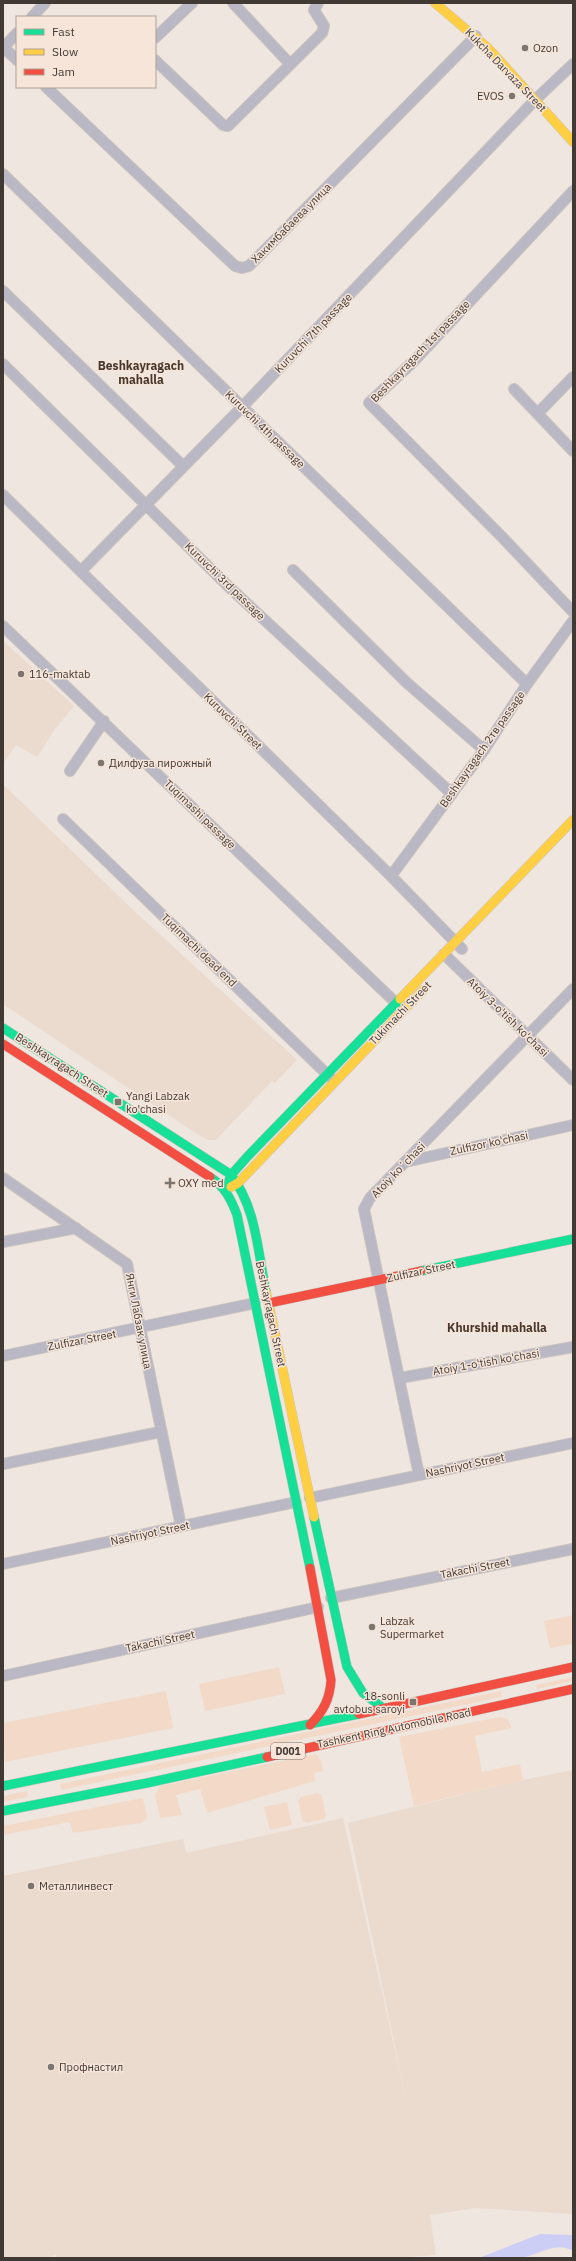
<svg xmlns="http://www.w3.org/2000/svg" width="576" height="2261" viewBox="0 0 576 2261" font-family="'IBM Plex Sans',sans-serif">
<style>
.built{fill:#ebdace}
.green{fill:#f3dac8}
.water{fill:#cdcef5}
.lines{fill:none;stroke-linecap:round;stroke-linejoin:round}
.street-casing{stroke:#cac3be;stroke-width:12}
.fast-casing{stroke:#cac3be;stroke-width:10}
.slow-casing{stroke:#cac3be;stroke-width:10}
.jam-casing{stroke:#cac3be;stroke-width:10}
.street{stroke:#b9b8c4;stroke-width:10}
.fast{stroke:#16e098;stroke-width:9}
.slow{stroke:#ffcf43;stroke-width:9}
.jam{stroke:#f24e42;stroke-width:9}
.poi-dot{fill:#7d7670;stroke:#f6e5d8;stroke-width:1.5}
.labels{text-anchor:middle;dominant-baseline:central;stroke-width:3;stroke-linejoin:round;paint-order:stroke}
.shield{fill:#f6e5d8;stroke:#776d65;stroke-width:1}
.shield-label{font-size:10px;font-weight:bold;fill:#403934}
.poi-label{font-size:11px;fill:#403934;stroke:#f6e5d8;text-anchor:start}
.street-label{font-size:11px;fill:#403934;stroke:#f6e5d8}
.neighbourhood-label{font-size:12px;font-weight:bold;fill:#46382e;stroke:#f6e5d8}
</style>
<rect width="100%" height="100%" fill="#efe6df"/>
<g class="built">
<polygon points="3,641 74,706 55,729 37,757 16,745 3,763"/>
<polygon points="5,786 131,908 297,1060 275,1083 272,1081 216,1140 208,1140 197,1134 3,1004 3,789"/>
<polygon points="573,1770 573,2214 476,2208 430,2215 436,2255 388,2258 56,2258 56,2254 47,2258 3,2258 3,1876 183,1839 186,1853 343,1818 407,2104 348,1823 514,1782"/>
</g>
<g class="green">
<polygon points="573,1615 573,1644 550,1648 544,1621"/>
<polygon points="279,1667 285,1694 205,1711 199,1684"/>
<polygon points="573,1677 573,1681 537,1689 536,1685"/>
<polygon points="166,1691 173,1728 5,1762 3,1723"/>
<polygon points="501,1691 502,1697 61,1790 60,1784"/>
<polygon points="499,1717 508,1719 512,1728 475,1736 482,1772 520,1764 523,1780 414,1806 399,1737"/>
<polygon points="316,1754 321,1761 323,1771 314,1773 315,1781 207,1813 200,1789 176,1795 182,1815 160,1818 155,1795 160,1786"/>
<polygon points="27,1791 28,1797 3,1802 3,1796"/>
<polygon points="318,1793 322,1796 326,1815 324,1819 306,1823 302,1820 298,1801 301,1797"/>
<polygon points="142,1798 144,1802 147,1818 141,1823 73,1833 70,1822 3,1835 3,1826"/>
<polygon points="287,1802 292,1825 270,1830 264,1807"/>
</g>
<path class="water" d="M540,2234l33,1v16c-17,-11 -36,5 -53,7 -13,2 -28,0 -41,0z"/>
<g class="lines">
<defs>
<g id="street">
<polyline points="233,3 290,64"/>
<polyline points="32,17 45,3"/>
<polyline points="155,38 192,3"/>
<polyline points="3,47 17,60"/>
<polyline points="3,48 17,33"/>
<polyline points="155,60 223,125 228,126 322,33 324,26 314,10 318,3"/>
<polyline points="46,87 235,266 242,268 249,266 476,36"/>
<polyline points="3,174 527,684"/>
<polyline points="573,191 414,361 369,403 503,538 573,612"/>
<polyline points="3,291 183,466"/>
<polyline points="3,364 228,586 452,794"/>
<polyline points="514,389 573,451"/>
<polyline points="538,413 573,377"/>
<polyline points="3,495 391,876 462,949"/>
<polyline points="293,570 406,682 484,750"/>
<polyline points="81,571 243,406 536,99 573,64"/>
<polyline points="3,626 396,1003"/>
<polyline points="70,771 104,721"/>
<polyline points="63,819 332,1079"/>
<polyline points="391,876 484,750 527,684 573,621"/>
<polyline points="444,954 573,1080"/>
<polyline points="405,1162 573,1125"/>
<polyline points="3,1178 127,1264 181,1526"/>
<polyline points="3,1242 76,1228"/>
<polyline points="3,1356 255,1303"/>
<polyline points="400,1378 573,1347"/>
<polyline points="3,1464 160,1432"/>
<polyline points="419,1475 364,1209 370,1198 405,1162 573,989"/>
<polyline points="310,1498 573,1443"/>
<polyline points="3,1564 296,1502"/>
<polyline points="331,1598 573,1549"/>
<polyline points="3,1676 318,1607"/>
</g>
<g id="fast">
<path d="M3,1028l227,146c26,31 28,79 36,118"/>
<path d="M210,1177c15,10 21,22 27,38l73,353"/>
<polyline points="228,1183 231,1175 248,1156 400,999"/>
<polyline points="421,1271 573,1239"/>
<polyline points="314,1517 347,1667 363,1693 383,1708"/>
<polyline points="3,1786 359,1714"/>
<polyline points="3,1811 147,1783 267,1757"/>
</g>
<g id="slow">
<polyline points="435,3 488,48 573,142"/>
<polyline points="400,999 573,820"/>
<polyline points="231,1187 238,1183 423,990"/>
<polyline points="266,1292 314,1517"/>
</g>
<g id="jam">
<polyline points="3,1044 210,1177"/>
<polyline points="269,1303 421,1271"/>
<path d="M310,1568l21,112c-1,19 -8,32 -21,45"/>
<polyline points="359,1714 573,1667"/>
<polyline points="267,1757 573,1689"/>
</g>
</defs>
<use href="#street" class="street-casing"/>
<use href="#fast" class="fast-casing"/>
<use href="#slow" class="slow-casing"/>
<use href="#jam" class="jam-casing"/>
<use href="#street" class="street"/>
<use href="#fast" class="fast"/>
<use href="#slow" class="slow"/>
<use href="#jam" class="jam"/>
</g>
<g class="poi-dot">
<circle cx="525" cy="48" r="4"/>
<circle cx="512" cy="96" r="4"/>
<circle cx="21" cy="674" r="4"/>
<circle cx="101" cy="763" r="4"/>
<rect x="114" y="1098" width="8" height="8" rx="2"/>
<path d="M168 1177h4v4h4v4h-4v4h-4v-4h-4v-4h4z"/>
<circle cx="372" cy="1627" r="4"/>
<rect x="409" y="1698" width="8" height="8" rx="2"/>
<circle cx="31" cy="1886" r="4"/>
<circle cx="51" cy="2067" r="4"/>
</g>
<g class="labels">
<rect class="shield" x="271" y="1743" width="34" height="16" rx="3"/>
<g class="shield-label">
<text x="288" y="1751">D001</text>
</g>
<g class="poi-label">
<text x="533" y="48">Ozon</text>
<text x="504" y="96" text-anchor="end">EVOS</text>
<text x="29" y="674">116-maktab</text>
<text x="109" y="763">Дилфуза пирожный</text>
<text x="126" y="1096">Yangi Labzak<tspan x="126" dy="13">ko'chasi</tspan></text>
<text x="178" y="1183">OXY med</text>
<text x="380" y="1621">Labzak<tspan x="380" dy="13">Supermarket</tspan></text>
<text x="405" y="1696" text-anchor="end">18-sonli<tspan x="405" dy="13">avtobus saroyi</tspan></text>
<text x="39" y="1886">Металлинвест</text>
<text x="59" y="2067">Профнастил</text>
</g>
<g class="street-label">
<text transform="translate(506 70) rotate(46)">Kukcha Darvaza Street</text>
<text transform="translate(291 223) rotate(-45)">Хакимбабаева улица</text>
<text transform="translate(313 333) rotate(-46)">Kuruvchi 7th passage</text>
<text transform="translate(420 351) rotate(-46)">Beshkayragach 1st passage</text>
<text transform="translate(265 429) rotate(44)">Kuruvchi 4th passage</text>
<text transform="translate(225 581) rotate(44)">Kuruvchi 3rd passage</text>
<text transform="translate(233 721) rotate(44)">Kuruvchi Street</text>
<text transform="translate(482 749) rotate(-55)">Beshkayragach 2тв passage</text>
<text transform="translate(200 814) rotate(44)">Tuqimashi passage</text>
<text transform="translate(199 950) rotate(44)">Tuqimachi dead end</text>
<text transform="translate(400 1013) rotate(-46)">Tukimachi Street</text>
<text transform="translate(508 1017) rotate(44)">Atoiy 3-o'tish ko'chasi</text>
<text transform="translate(62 1065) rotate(33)">Beshkayragach Street</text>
<text transform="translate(489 1143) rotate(-12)">Zulfizor ko'chasi</text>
<text transform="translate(398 1170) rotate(-46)">Atoiy koʻchasi</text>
<text transform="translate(421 1271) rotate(-12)">Zulfizar Street</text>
<text transform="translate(271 1314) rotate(78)">Beshkayragach Street</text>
<text transform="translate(139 1321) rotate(79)">Янги Лабзак улица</text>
<text transform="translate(82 1340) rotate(-11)">Zulfizar Street</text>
<text transform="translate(486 1362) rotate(-10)">Atoiy 1-o'tish ko'chasi</text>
<text transform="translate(465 1465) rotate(-12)">Nashriyot Street</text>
<text transform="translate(150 1533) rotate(-12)">Nashriyot Street</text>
<text transform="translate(475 1568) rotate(-11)">Takachi Street</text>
<text transform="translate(160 1641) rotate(-12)">Takachi Street</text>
<text transform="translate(394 1728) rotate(-12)">Tashkent Ring Automobile Road</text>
</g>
<g class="neighbourhood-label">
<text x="141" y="365">Beshkayragach<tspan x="141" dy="14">mahalla</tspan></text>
<text x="497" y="1327">Khurshid mahalla</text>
</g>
</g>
<rect width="576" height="2261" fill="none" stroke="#403934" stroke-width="8"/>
<rect x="16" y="16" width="140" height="72" fill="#f6e5d8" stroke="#ada096"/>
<rect x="24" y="29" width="20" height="6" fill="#16e098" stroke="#ada096"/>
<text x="52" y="36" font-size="12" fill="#403934">Fast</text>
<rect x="24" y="49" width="20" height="6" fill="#ffcf43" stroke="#ada096"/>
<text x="52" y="56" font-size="12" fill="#403934">Slow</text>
<rect x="24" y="69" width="20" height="6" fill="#f24e42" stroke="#ada096"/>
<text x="52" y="76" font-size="12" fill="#403934">Jam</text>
</svg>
